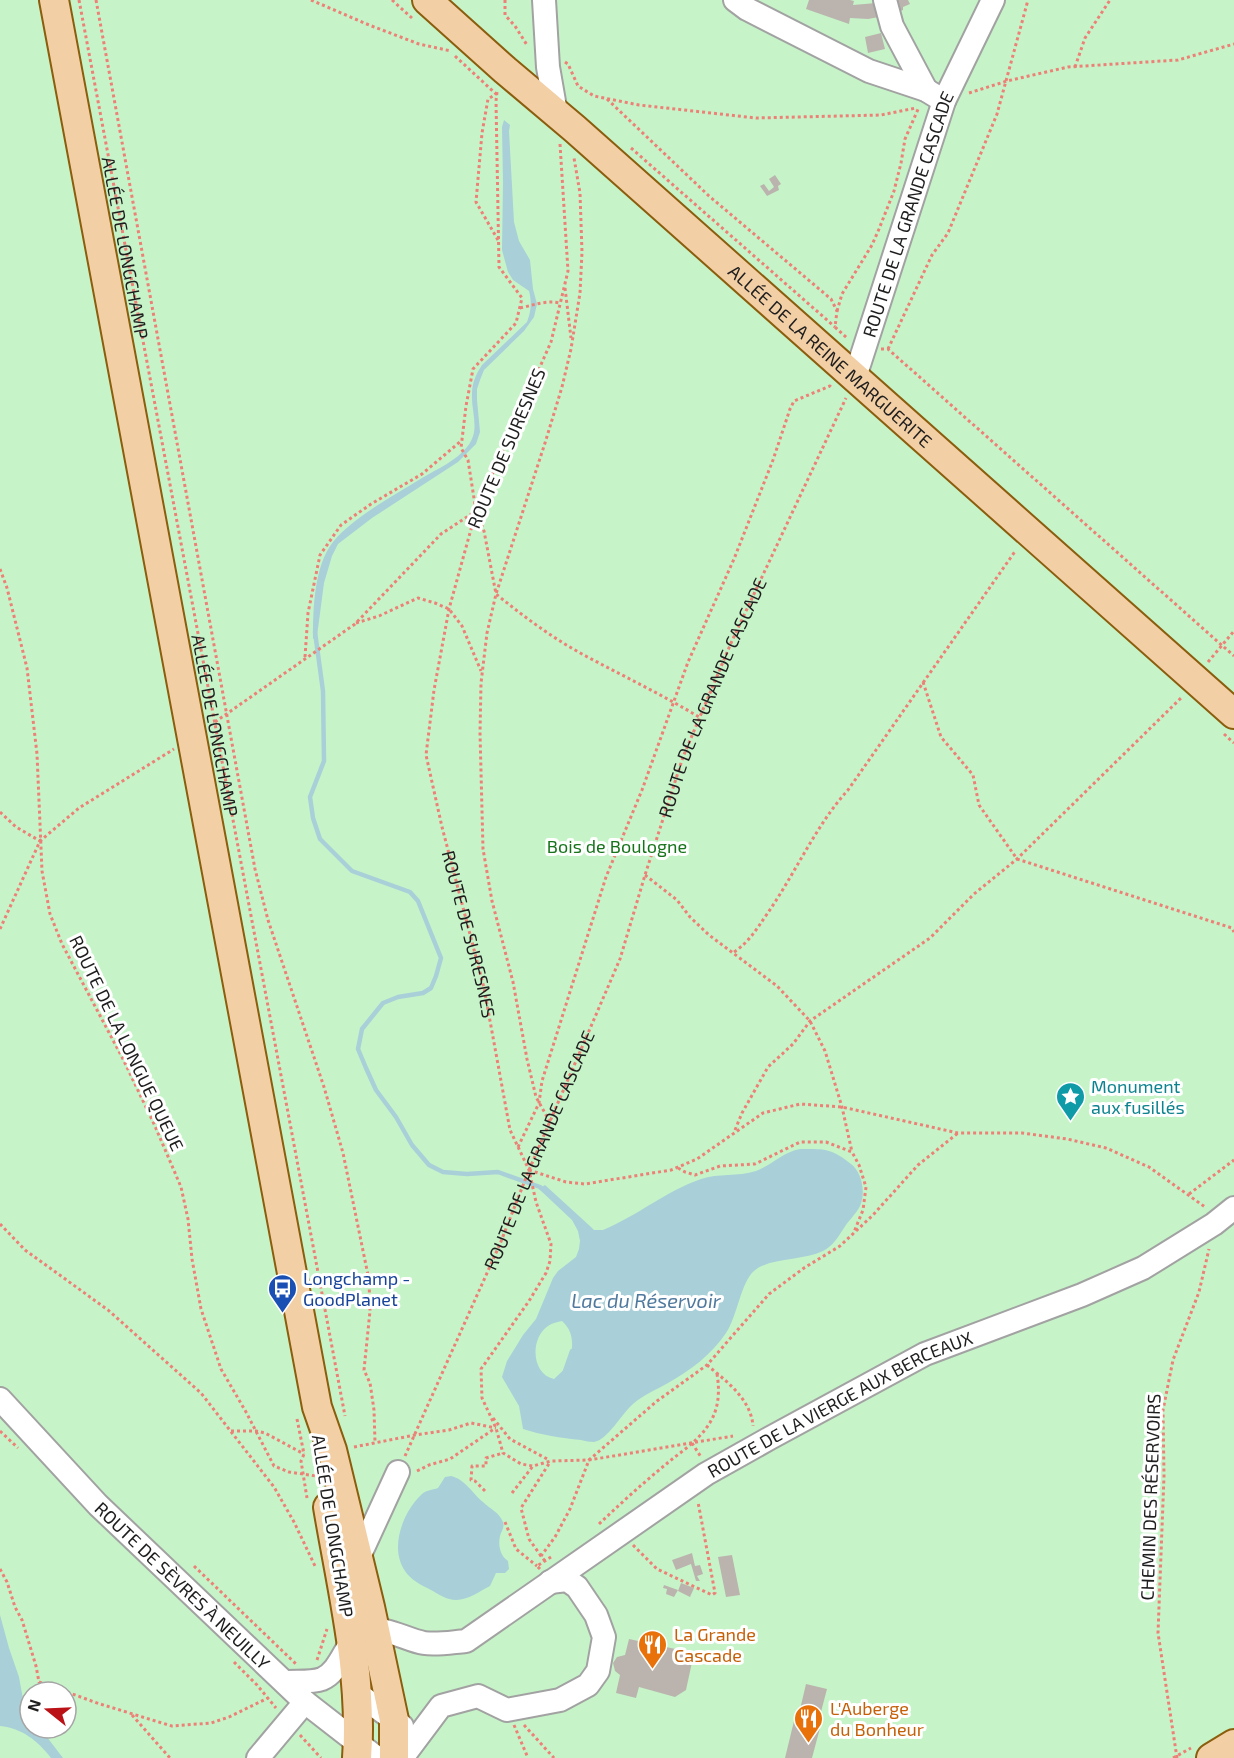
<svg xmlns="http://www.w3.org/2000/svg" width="1234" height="1758" viewBox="0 0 1234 1758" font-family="'Exo 2',sans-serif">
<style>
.park{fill:#c6f4c8;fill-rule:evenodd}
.water{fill:#a9cfd8;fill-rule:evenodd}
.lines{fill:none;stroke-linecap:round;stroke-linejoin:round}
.stream{stroke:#a9cfd8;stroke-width:4.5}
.building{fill:#bbb4ae}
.minor-casing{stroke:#a2a2a2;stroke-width:26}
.major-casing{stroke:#8b5d0d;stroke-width:32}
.path{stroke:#ed8077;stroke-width:3;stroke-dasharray:3 3;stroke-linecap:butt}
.minor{stroke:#fff;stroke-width:22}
.major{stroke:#f3cfa5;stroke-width:28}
.labels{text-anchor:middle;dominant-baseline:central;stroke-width:6;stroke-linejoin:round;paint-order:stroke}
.street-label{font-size:18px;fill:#1e1e1e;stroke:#fff}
.park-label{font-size:18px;fill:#15731a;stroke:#fff}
.culture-label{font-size:18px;fill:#0d838f;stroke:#fff;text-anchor:start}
.transit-label{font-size:18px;fill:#164399;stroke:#fff;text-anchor:start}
.food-label{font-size:18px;fill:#c56008;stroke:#fff;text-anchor:start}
.water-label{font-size:20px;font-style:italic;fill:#50799e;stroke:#fff}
</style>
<rect width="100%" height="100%" fill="#eeebe5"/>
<path class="park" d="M0,0h1234v1758h-1234zM30,1692h36v36h-36z"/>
<g class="water">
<path d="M504,120l6,5 -1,6 5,91 5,19 11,19 3,29 4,15 -3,13 -10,14 -40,39 -4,10 -3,9v11l3,32 -4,12 -18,18 -86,56 -34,26 -6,12 -8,27 -7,53 -4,3c0,-30 1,-73 20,-97 20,-25 62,-47 89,-64 15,-9 34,-17 45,-31 14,-17 4,-34 5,-53 0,-11 4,-20 10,-29l45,-43c4,-10 5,-20 2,-31l-16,-11 -5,-8 -6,-22 1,-67 -1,-56z"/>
<path d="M800,1149c25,0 31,-1 51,15 11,8 15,29 9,42 -4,8 -11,14 -16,22 -6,9 -11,18 -21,23 -20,10 -53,6 -69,20 -13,11 -17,46 -28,62 -15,22 -35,37 -58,50 -12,7 -25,12 -35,21 -11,9 -25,36 -39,38 -4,0 -9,-1 -13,-2 -20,-2 -40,-5 -58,-11l-4,-23 -17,-29 5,-16 16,-26 13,-16 17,-41 5,-7 18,-14 3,-8 1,-8 -2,-10 -6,-11 -33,-31 6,-4 46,42 3,3h9c34,-14 63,-39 98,-51 17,-6 37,-2 55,-8 16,-6 27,-19 44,-22zM562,1321c14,13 10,26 8,43l-16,15c-23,-5 -24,-41 -6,-53 4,-3 10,-4 14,-5z"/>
<path d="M451,1476c14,3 22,18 32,26 7,7 16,10 20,20 2,6 -2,9 -3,14 -2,9 0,20 8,25l1,8 -4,4h-9l-6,13c-10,5 -22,14 -34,14 -9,0 -18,-6 -25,-10 -10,-5 -20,-10 -26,-19 -16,-23 -2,-59 16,-76 5,-5 11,-5 17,-7l7,-11z"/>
<path d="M0,1615l9,33 10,29 4,22 7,12v17h10l23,30h-12c-13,-17 -29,-30 -51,-32z"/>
</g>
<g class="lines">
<g class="stream">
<polyline points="315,632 323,691 324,761 310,797 313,818 320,839 352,871 410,892 418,901 441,958 436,976 431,988 423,993 398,997 383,1003 362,1029 358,1049 366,1068 376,1090 396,1117 412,1145 429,1165 443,1172 467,1174 498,1172 540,1187 545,1191"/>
<polyline points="564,1374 572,1351"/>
</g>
</g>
<g class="building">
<polygon points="809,0 850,0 854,1 853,5 876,3 879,17 868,19 850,18 849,24 806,9"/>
<polygon points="895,0 908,0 910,4 903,7 903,10 898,12"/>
<polygon points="881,33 885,49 868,53 865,37"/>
<polygon points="775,175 781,184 778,186 779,190 767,196 760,186 764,184 769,191 774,187 769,179"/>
<polygon points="692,1553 695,1566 700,1565 703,1574 697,1576 700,1581 696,1581 691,1564 676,1570 672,1560"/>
<polygon points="732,1555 740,1595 726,1597 718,1557"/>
<polygon points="681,1583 694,1588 690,1597 678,1591"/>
<polygon points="664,1585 678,1590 674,1597 666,1594 667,1589 663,1588"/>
<polygon points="629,1639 694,1653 686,1690 675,1697 639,1687 636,1698 616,1693 620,1675 615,1671 613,1663 617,1657 625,1655"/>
<polygon points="806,1684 827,1689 817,1727 820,1728 812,1758 785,1758 794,1721 797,1722"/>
</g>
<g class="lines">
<defs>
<g id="minor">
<polyline points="544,0 548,67 556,113"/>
<polyline points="735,0 747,9 869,71 926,90 944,101"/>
<polyline points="885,0 892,26 926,90"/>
<path id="s4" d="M855,377l89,-276 49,-101"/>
<path id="s5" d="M0,1399l98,106 207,197 72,56"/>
<polyline points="358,1559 398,1472"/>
<path id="s6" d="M285,1682c11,-1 26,1 37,-3 21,-9 24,-42 43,-48 19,-6 41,9 59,12 13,2 29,-1 42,-2l240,-167 64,-36 155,-84 157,-59 61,-27 71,-44 20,-16"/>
<polyline points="357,1693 402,1726"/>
<polyline points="258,1758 305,1702"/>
<polyline points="402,1758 441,1706 478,1696 507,1710 560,1700 588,1685 598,1671 604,1637 596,1615 577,1587 567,1580 550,1582"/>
</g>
<g id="major">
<polyline points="54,0 317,1407 332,1450 370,1607 394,1720 394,1758"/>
<path id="s7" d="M427,0l78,70 70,59 659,585"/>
<path d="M328,1507c14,83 35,167 29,251"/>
<polyline points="1211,1758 1234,1744"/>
</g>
</defs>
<use href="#minor" class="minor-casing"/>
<use href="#major" class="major-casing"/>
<g class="path">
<path id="s1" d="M79,0l266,1416"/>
<polyline points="96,0 255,869 268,920 324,1087 343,1153 369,1280 370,1311 364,1370 370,1383 374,1410 375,1442"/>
<polyline points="311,0 369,25 419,44 451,51"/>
<polyline points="392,0 412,18"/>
<polyline points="505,0 505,15 515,26 527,45"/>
<polyline points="455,56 496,94 488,99 482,133 476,202 498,240"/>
<polyline points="565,62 568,64 578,86 594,96 639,105 756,118 881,115 916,108"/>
<polyline points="1075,67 1085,38 1110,0"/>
<path d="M497,92l-1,9 3,166 23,31 -6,25 -43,46 -7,37 -5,42 7,12 8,51 8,20 12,63c27,22 55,43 86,60 39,21 79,40 117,63"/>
<polyline points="969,93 1007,81 1068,67 1178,60 1234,44"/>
<polyline points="607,99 709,196 831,299 837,311 835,327 848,339"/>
<path id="s2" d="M560,144l8,127 -17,71 -75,169 -27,98 -15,81 -8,65 16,72 42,161 26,142 19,40 7,32 15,42 -1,17 -4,12 -17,28 -48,68 1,29 14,30 7,25 18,11 12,2 18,-5 38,-1 144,-24"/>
<polyline points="631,148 835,327"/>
<polyline points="565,288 571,338"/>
<path d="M520,308c14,-3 26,-8 40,-5"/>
<polyline points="837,311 842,294 872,245 879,229 894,191 901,163 905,139 919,107"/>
<polyline points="881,349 888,349 1234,656"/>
<polyline points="888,349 932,255 948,233 997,114 1028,0"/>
<polyline points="0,569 7,588 27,668 37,754 42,871 50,914 62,944 123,1059 155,1126 181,1187 188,1219 192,1259 201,1309 221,1369 246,1412 274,1466 289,1472 316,1476"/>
<polyline points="356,623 379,616 418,598 435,603 449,609 462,626 481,671"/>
<polyline points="305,657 308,613 320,555 341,525 371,504 422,474 461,441"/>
<polyline points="1208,662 1234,631"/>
<polyline points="923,682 941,737 973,775 979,805 1017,859 1232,928 1234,932"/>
<polyline points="215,722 355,624 441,534 476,511"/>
<polyline points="1224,734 1234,743"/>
<polyline points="0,812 16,827 40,841"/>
<polyline points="645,875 677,900 690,917 709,935 777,986 810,1021 825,1051 842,1107 852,1152"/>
<polyline points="0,929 40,841 79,808 174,749"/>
<path d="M734,952c15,-10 22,-22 33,-38 28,-40 49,-89 81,-124l168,-240"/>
<polyline points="550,1122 536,1097 527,1059 513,982 492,901 483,849 480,733 481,683 487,633 496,594 545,443 562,387 571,349 580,293 582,252 580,193 574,158"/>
<polyline points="735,1130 742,1113 768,1067 793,1044 810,1021 930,938 974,894 1017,859 1183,696"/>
<polyline points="518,1147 539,1103 542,1081 606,877 642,790 688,662 734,559 773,460 790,409 794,401 830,386 833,389"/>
<polyline points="678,1168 685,1172 695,1175 720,1166 755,1164 800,1142 826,1142 852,1152 859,1165 866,1187 863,1210 854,1232"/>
<polyline points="529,1170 566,1182 585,1184 671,1170 697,1159 763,1113 800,1104 842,1107 958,1133 1022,1133 1067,1139 1106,1148 1149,1167 1205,1207"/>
<polyline points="1189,1194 1234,1160"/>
<polyline points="0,1224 25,1250 108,1310 201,1393 274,1487 294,1522 315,1566"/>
<path d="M707,1365c19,16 44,34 46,61"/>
<polyline points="493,1418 510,1439 549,1460"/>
<polyline points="297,1419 304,1454 301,1461 307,1498"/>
<polyline points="0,1431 18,1448"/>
<polyline points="231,1431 256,1431 265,1433 304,1454"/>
<polyline points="692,1443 701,1457"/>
<polyline points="354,1447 415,1435 449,1430 471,1423 496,1428"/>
<path id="s3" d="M405,1456l95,-212 29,-74 91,-211 25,-84 38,-118 48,-114 115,-245"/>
<polyline points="417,1471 429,1465 450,1459 494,1429"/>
<polyline points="485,1491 475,1481 471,1480 472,1466 486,1466 486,1458 503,1453"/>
<polyline points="512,1493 533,1466"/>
<polyline points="505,1522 516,1549 537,1566"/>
<path d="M599,1524c21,-20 43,-40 66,-59 14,-12 32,-23 42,-38 12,-16 13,-35 10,-53"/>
<polyline points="633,1545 657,1569 712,1595 715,1593 698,1502"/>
<polyline points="541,1556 529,1539 521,1508 550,1462"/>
<polyline points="545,1561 541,1556 555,1537 570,1509 589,1460 657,1401 707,1365 769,1294 804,1268 840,1246 873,1215 918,1165 958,1133"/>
<polyline points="194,1566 296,1664"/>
<polyline points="0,1569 7,1582 15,1607 22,1620 36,1666 39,1682 100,1704 172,1726 211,1723 229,1717 268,1698"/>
<polyline points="540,1569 537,1566 551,1557"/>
<polyline points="317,1660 327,1629"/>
<polyline points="234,1662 257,1685 276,1708"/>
<polyline points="132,1715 170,1758"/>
<polyline points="514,1725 528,1758"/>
<polyline points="524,1725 554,1758"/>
<polyline points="300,1735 321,1758"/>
<polyline points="1173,1758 1191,1748"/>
<polyline points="1177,1758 1158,1633 1164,1476 1163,1410 1173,1360 1199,1292 1209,1249"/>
</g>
<use href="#minor" class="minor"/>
<use href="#major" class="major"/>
</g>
<defs>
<symbol id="sight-pin" viewBox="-11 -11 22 30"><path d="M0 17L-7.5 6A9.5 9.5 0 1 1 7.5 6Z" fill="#0f9aa8" stroke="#fff"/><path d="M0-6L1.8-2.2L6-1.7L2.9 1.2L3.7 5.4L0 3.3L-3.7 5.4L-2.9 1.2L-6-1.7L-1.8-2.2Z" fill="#fff"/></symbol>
<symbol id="bus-pin" viewBox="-11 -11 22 30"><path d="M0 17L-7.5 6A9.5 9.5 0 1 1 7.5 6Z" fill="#1a4fb4" stroke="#fff"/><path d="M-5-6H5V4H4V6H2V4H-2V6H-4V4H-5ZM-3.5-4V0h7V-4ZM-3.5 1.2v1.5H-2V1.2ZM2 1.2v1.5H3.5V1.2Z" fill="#fff"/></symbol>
<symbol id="restaurant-pin" viewBox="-11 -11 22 30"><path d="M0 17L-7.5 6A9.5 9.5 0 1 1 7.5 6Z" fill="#e8710a" stroke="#fff"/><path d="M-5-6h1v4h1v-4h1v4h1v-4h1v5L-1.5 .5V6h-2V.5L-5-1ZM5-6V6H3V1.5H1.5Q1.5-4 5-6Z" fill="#fff"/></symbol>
</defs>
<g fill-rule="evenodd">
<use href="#sight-pin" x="1054" y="1080" width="33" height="45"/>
<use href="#bus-pin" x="266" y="1272" width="33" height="45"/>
<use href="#restaurant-pin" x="636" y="1628" width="33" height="45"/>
<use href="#restaurant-pin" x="792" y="1702" width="33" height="45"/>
</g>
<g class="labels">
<g class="street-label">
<text stroke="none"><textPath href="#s4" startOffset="171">ROUTE DE LA GRANDE CASCADE</textPath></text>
<text stroke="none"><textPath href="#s1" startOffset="252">ALLÉE DE LONGCHAMP</textPath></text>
<text stroke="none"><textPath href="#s7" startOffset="538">ALLÉE DE LA REINE MARGUERITE</textPath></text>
<text transform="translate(506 448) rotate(-67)">ROUTE DE SURESNES</text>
<text stroke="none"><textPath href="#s3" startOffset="819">ROUTE DE LA GRANDE CASCADE</textPath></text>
<text stroke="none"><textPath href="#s1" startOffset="738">ALLÉE DE LONGCHAMP</textPath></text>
<text stroke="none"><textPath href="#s2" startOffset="819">ROUTE DE SURESNES</textPath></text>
<text transform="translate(127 1043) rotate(64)">ROUTE DE LA LONGUE QUEUE</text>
<text stroke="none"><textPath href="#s3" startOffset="334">ROUTE DE LA GRANDE CASCADE</textPath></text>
<text stroke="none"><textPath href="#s6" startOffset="650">ROUTE DE LA VIERGE AUX BERCEAUX</textPath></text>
<text transform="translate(1150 1497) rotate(-88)">CHEMIN DES RÉSERVOIRS</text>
<text transform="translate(333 1526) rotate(81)">ALLÉE DE LONGCHAMP</text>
<text stroke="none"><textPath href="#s5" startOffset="261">ROUTE DE SÈVRES À NEUILLY</textPath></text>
</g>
<g class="park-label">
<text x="617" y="846">Bois de Boulogne</text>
</g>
<g class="culture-label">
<text x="1091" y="1086">Monument<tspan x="1091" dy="21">aux fusillés</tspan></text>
</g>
<g class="transit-label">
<text x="303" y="1278">Longchamp -<tspan x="303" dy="21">GoodPlanet</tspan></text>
</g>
<g class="food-label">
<text x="674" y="1634">La Grande<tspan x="674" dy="21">Cascade</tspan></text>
<text x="830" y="1708">L'Auberge<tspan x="830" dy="21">du Bonheur</tspan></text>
</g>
<g class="water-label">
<text x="646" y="1300">Lac du Réservoir</text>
</g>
</g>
<g transform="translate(48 1710) rotate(288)"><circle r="28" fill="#ffffff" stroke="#a5a5a5" stroke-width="1.5"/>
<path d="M0-4.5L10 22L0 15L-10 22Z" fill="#ba1217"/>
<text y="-9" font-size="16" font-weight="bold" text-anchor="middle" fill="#1e1e1e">N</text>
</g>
</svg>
